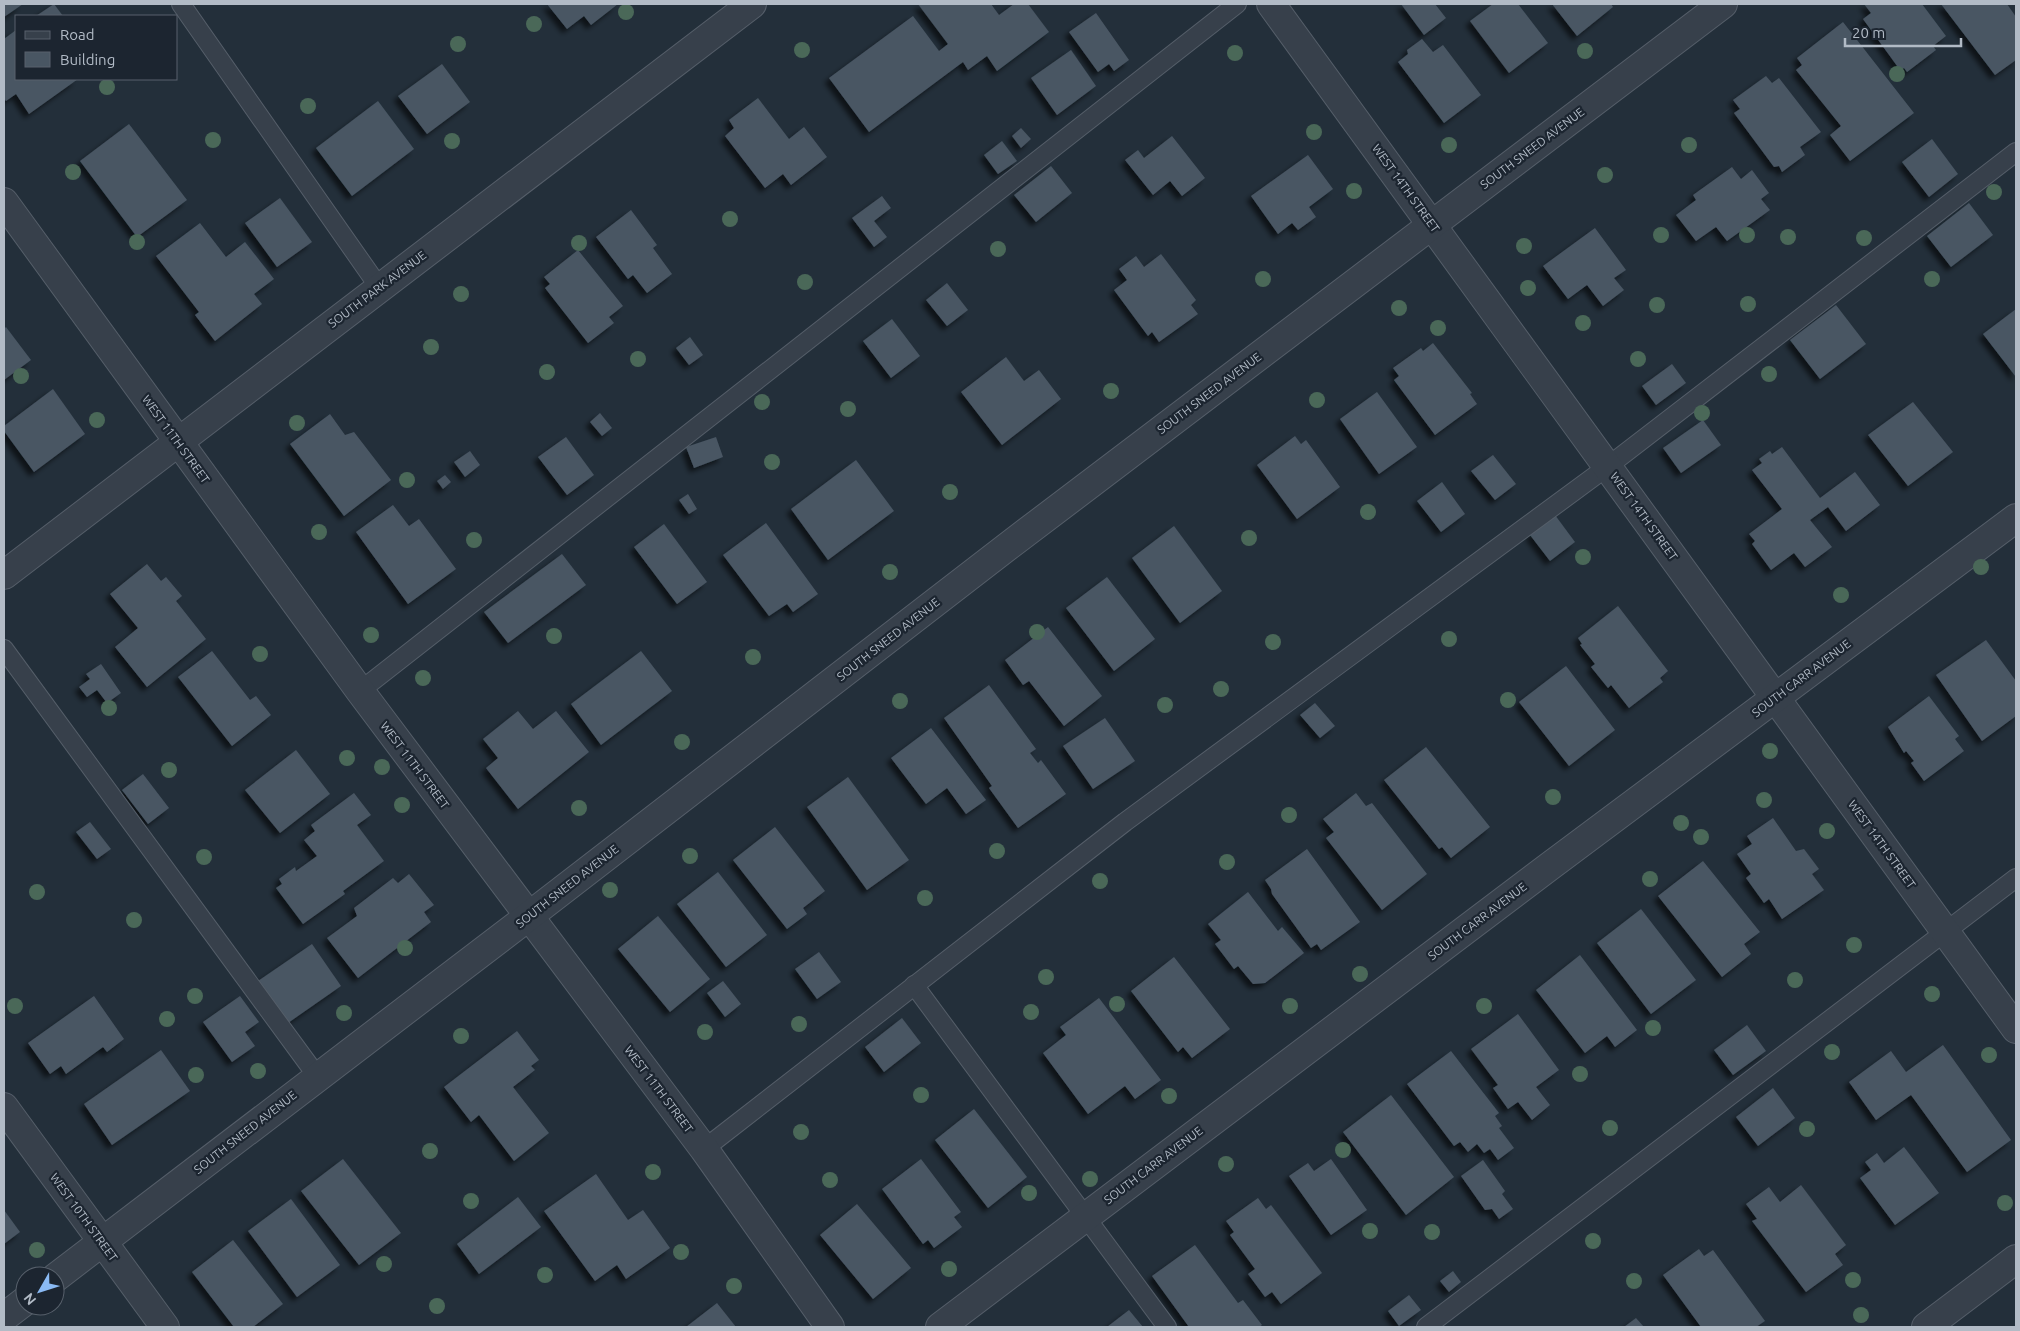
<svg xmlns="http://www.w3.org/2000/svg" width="2020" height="1331" viewBox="0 0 2020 1331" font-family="Ubuntu,sans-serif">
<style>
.building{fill:#495663;filter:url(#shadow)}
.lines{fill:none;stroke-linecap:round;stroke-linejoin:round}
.service-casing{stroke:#555e69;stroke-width:20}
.minor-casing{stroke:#555e69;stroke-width:30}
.service{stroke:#37404b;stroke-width:18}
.minor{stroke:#37404b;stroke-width:28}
.tree{fill:#4a6858}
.labels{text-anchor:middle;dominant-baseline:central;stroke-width:4.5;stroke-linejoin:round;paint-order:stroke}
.street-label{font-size:12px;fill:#b2bbc6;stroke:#1c2530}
</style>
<defs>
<filter id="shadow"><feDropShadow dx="-4.5" dy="4.5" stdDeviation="2.5" flood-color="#0009"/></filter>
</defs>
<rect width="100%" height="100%" fill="#232f3a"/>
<g class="building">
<polygon points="4,4 23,4 4,17"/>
<polygon points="54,4 63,16 36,16"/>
<polygon points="547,4 618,4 591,25 584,16 567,29"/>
<polygon points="918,4 991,4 999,15 1014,4 1028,4 1049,32 997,71 987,56 968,70 963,62 869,132 829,78 913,16 939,51 948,44"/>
<polygon points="1401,4 1435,4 1446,18 1424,35"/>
<polygon points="1493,4 1518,4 1548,43 1509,73 1470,21"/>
<polygon points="1552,4 1611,4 1613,7 1577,36"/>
<polygon points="1864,4 1922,4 1946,36 1933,46 1936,50 1907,72 1904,68 1900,70 1863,19 1871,13"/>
<polygon points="1941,4 2007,4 2016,17 2016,60 1995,75"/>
<polygon points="1096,13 1129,60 1114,71 1109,64 1098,72 1069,32"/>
<polygon points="1843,22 1914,113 1850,161 1830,135 1841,126 1796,70 1802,65 1797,58"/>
<polygon points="16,30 16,79 78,79 29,114 16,94 6,101 4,98 4,39"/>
<polygon points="1422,39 1433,52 1443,45 1481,95 1444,123 1398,62 1408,54 1407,50"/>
<polygon points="1071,50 1096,86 1057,115 1031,78"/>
<polygon points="442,64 470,102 427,134 398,96"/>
<polygon points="1766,76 1772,83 1779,78 1821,132 1800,147 1805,155 1782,172 1779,166 1774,167 1734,113 1740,109 1733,100"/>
<polygon points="758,98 789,139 804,127 827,157 791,185 783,174 765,188 725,136 734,128 729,120"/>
<polygon points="378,101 414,149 352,196 316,148"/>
<polygon points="129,124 187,200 137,237 80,161"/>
<polygon points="1021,128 1031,139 1021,148 1012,136"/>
<polygon points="1172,136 1205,178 1182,196 1170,181 1153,195 1125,160 1138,150 1144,158"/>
<polygon points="1932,139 1958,174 1929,197 1902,162"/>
<polygon points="1002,141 1017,161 998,174 984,155"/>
<polygon points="1308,155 1333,189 1309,207 1316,217 1298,230 1292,223 1278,234 1251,196"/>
<polygon points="1051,166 1072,193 1036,222 1014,195"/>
<polygon points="1732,167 1741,179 1752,170 1769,193 1761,199 1770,210 1727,241 1716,227 1696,241 1676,215 1696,200 1693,195"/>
<polygon points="882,196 891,208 874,221 887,237 874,247 852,218"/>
<polygon points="280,198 312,242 277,267 245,223"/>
<polygon points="1969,203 1993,235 1951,267 1927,236"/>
<polygon points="631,210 657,245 653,248 672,274 647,293 633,275 628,279 596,237"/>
<polygon points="200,223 226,257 245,242 274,279 254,294 262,304 215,341 195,315 199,312 156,256"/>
<polygon points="1595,228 1626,270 1614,278 1624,290 1603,306 1587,285 1568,299 1543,266"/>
<polygon points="578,250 623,306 609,317 614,323 588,343 545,288 550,284 544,277"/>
<polygon points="1161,254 1196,300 1191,305 1198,314 1159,342 1152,332 1148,336 1114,290 1127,280 1119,269 1136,256 1144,267"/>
<polygon points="947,283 968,310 947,326 926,300"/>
<polygon points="1836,305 1866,344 1820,379 1790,340"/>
<polygon points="2016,309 2016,377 1983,334"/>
<polygon points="892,319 920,356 891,378 863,341"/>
<polygon points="6,327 31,360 4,380 4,329"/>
<polygon points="690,337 703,355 689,365 676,348"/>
<polygon points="1433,343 1472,393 1470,394 1477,404 1435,435 1394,380 1399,376 1393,368 1421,348 1423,351"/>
<polygon points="1006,357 1024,381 1039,370 1061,399 1002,445 961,392"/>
<polygon points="1672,364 1686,383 1656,405 1642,386"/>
<polygon points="53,389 85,434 34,472 4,431 4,426"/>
<polygon points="1377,392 1417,447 1379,474 1340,419"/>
<polygon points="1913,402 1953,452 1908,486 1868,435"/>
<polygon points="600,413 612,428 602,436 590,422"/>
<polygon points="330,414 345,435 354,432 391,480 344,516 290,444"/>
<polygon points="1703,420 1721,445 1681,473 1663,448"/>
<polygon points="1295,436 1301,444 1306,440 1340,487 1297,519 1257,465"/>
<polygon points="566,437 594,475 567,495 538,457"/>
<polygon points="716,437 723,457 694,468 686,447"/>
<polygon points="1782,447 1820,498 1855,472 1880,505 1846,531 1828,507 1810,520 1832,547 1805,567 1794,553 1771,570 1752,544 1755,541 1749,534 1782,509 1752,470 1762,463 1759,459 1770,451 1772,454"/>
<polygon points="470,451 480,465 465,477 454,462"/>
<polygon points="1493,455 1516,484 1495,500 1471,471"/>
<polygon points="856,460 894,511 828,560 791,509"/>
<polygon points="445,475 451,482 443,489 437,481"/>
<polygon points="1442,482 1465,514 1441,532 1417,501"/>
<polygon points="688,494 697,509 689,514 679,500"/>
<polygon points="393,505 409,526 419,519 456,569 408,604 356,532"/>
<polygon points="1555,515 1575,542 1550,561 1530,535"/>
<polygon points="766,523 818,594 793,612 787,604 769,616 723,555"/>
<polygon points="664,524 707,582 677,604 634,547"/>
<polygon points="1174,526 1222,591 1180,623 1132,558"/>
<polygon points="562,554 586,585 508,643 484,612"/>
<polygon points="147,564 161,581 166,577 182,596 176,601 206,639 147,687 115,647 138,628 110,594"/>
<polygon points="1107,577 1155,639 1114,671 1066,608"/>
<polygon points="1618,606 1668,671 1660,678 1663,682 1629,708 1611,685 1608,688 1591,667 1595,664 1580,645 1582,644 1578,638"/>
<polygon points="1048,627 1102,696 1064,726 1029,681 1023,685 1005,660"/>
<polygon points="1986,640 2016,681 2016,716 1982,741 1936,675"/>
<polygon points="212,651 250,700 256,696 271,715 232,746 178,677"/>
<polygon points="641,651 672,691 601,745 571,704"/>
<polygon points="101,664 121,693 107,703 97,690 87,697 79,687 90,679 86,674"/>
<polygon points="1566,666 1615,730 1569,766 1519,702"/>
<polygon points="989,685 1036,749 1030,753 1038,763 1041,760 1066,794 1018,828 989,788 992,786 944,718"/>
<polygon points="1929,696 1959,736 1955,739 1964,751 1924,781 1911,763 1914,761 1906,751 1904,753 1888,727"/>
<polygon points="1315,703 1335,726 1320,738 1300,715"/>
<polygon points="518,711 533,729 556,711 589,752 518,809 486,768 498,758 483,739"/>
<polygon points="1105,718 1135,761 1093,789 1063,746"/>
<polygon points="931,728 986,800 966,814 947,788 926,804 891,758"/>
<polygon points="1426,747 1490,827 1451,858 1442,847 1439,849 1384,780"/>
<polygon points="296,750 330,794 280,833 245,790"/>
<polygon points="143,774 169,808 148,824 122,790"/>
<polygon points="848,777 909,860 867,890 807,807"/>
<polygon points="354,793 371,815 357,825 384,861 343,891 345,894 303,924 276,888 282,884 279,879 295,867 296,871 317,856 304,840 315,831 311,825"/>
<polygon points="1356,793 1366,806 1372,803 1427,874 1382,910 1326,838 1334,832 1323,819"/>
<polygon points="1773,818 1796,851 1804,849 1819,869 1812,874 1824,890 1782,919 1769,899 1764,903 1746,878 1751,874 1737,854 1752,844 1747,836"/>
<polygon points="90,822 111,849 97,859 76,832"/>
<polygon points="775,827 825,891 803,908 807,914 787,929 733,860"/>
<polygon points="1307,849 1360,922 1321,950 1317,944 1311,948 1272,894 1271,889 1265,880"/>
<polygon points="1703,861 1760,932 1744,944 1751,954 1722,977 1658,896"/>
<polygon points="718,872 767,935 726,967 677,904"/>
<polygon points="409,874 434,905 424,912 431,922 358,978 327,938 357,916 354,908 393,878 398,883"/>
<polygon points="1248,892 1278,931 1282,927 1304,953 1265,983 1253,984 1238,966 1234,969 1215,944 1221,940 1208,924"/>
<polygon points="1641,909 1696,980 1651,1014 1597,943"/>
<polygon points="658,916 710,979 670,1012 618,949"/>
<polygon points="312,944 341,986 288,1023 258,981"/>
<polygon points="819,952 841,982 817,999 795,969"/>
<polygon points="1580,955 1637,1030 1615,1047 1607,1036 1585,1053 1536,990"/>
<polygon points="1174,957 1230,1029 1192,1058 1183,1047 1178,1052 1131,991"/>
<polygon points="723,981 741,1004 725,1017 707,993"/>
<polygon points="94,996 124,1039 107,1052 103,1047 66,1074 61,1066 50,1074 28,1043"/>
<polygon points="240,996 259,1022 245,1032 255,1046 232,1062 203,1022"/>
<polygon points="1099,998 1161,1080 1135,1099 1125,1086 1088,1114 1043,1053 1066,1035 1060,1027"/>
<polygon points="1518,1014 1559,1070 1536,1087 1550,1105 1532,1120 1518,1102 1508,1109 1493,1088 1498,1085 1471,1049"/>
<polygon points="902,1018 921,1043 884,1072 865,1047"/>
<polygon points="1747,1025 1766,1051 1733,1075 1714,1050"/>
<polygon points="517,1031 539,1060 531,1066 535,1070 513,1087 549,1133 514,1161 479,1115 471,1122 444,1087"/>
<polygon points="1943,1045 2011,1140 1967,1172 1911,1095 1876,1120 1849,1082 1891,1051 1906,1072"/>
<polygon points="161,1050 190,1091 112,1145 84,1104"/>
<polygon points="1451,1051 1499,1113 1495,1116 1502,1126 1499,1128 1514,1148 1498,1160 1490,1149 1484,1153 1477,1144 1468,1152 1460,1142 1454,1146 1407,1084"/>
<polygon points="1773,1088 1795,1118 1758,1146 1736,1117"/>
<polygon points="1391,1095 1454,1177 1406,1215 1343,1132"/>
<polygon points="974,1109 1027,1177 988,1208 935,1140"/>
<polygon points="1904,1147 1939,1193 1895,1225 1860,1178 1871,1170 1865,1162 1877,1153 1884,1163"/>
<polygon points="343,1159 401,1233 359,1265 301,1191"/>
<polygon points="921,1159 961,1212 954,1217 962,1227 934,1248 928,1240 923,1244 882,1189"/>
<polygon points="1331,1159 1367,1210 1331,1235 1289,1176 1308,1163 1314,1171"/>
<polygon points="1483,1160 1505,1191 1502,1194 1513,1209 1499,1219 1492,1209 1485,1210 1461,1176"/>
<polygon points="596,1174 628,1220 643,1210 670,1248 626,1279 617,1265 595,1281 544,1211"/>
<polygon points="1801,1185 1846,1245 1835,1254 1843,1265 1806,1292 1752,1221 1757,1219 1746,1204 1769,1187 1780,1202"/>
<polygon points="518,1197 541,1227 479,1274 457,1244"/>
<polygon points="1258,1198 1266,1209 1271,1205 1322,1273 1281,1304 1272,1292 1265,1297 1248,1274 1255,1269 1230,1235 1234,1232 1226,1221"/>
<polygon points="291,1199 340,1265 297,1297 248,1231"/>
<polygon points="857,1204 911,1268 873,1299 820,1235"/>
<polygon points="4,1210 20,1232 4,1244"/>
<polygon points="233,1240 283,1304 253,1327 234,1327 192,1272"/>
<polygon points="1195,1245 1238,1303 1243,1300 1262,1325 1259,1327 1189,1327 1152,1276"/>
<polygon points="1699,1249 1704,1256 1713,1250 1765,1321 1756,1327 1701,1327 1663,1275"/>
<polygon points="1453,1271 1461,1282 1449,1292 1440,1281"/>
<polygon points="1409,1295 1421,1310 1399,1326 1388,1311"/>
<polygon points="717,1303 736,1327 686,1327"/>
<polygon points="1129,1310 1143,1327 1107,1327"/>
<polygon points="1636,1318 1644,1327 1624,1327"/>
</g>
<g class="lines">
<defs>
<g id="service">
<polyline points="181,4 379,287"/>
<polyline points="4,649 317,1076"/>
<polyline points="360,691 1237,4"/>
<polyline points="914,985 1167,1327"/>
<polyline points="704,1149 1125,822 1607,467 2016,152"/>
<polyline points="1426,1327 2016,878"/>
</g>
<g id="minor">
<polyline points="1271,4 2016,1029"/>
<polyline points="4,202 360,691 704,1149 830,1327"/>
<polyline points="4,575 752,4"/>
<polyline points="4,1107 165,1327"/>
<polyline points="55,1278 529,916 1007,547 1723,4"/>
<polyline points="4,1317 25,1301"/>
<polyline points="940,1327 1550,866 2016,518"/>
<polyline points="1926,1327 2016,1259"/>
</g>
</defs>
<use href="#service" class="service-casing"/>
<use href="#minor" class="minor-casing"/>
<use href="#service" class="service"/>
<use href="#minor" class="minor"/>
</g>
<g class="tree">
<circle cx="626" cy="12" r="8"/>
<circle cx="534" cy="24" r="8"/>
<circle cx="458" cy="44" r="8"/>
<circle cx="802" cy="50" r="8"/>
<circle cx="1585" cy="51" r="8"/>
<circle cx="1235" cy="53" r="8"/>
<circle cx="1897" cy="74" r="8"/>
<circle cx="107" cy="87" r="8"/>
<circle cx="308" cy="106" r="8"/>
<circle cx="1314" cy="132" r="8"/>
<circle cx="213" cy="140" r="8"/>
<circle cx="452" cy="141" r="8"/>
<circle cx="1449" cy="145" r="8"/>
<circle cx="1689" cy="145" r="8"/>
<circle cx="73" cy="172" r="8"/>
<circle cx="1605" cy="175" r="8"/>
<circle cx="1354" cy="191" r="8"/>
<circle cx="1994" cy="192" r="8"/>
<circle cx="730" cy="219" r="8"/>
<circle cx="1661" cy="235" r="8"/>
<circle cx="1747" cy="235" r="8"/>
<circle cx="1788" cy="237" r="8"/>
<circle cx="1864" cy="238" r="8"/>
<circle cx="137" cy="242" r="8"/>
<circle cx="579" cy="243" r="8"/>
<circle cx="1524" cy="246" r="8"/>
<circle cx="998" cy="249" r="8"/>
<circle cx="1263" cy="279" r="8"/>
<circle cx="1932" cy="279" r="8"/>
<circle cx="805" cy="282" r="8"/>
<circle cx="1528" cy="288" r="8"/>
<circle cx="461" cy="294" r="8"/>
<circle cx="1748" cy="304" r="8"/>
<circle cx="1657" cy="305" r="8"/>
<circle cx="1399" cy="308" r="8"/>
<circle cx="1583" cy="323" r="8"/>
<circle cx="1438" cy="328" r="8"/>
<circle cx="431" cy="347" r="8"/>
<circle cx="638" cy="359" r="8"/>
<circle cx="1638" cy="359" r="8"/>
<circle cx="547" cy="372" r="8"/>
<circle cx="1769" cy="374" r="8"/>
<circle cx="21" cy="376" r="8"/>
<circle cx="1111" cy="391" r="8"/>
<circle cx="1317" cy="400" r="8"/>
<circle cx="762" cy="402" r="8"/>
<circle cx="848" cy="409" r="8"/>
<circle cx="1702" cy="413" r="8"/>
<circle cx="97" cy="420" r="8"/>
<circle cx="297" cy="423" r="8"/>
<circle cx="772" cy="462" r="8"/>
<circle cx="407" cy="480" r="8"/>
<circle cx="950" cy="492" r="8"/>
<circle cx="1368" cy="512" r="8"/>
<circle cx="319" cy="532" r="8"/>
<circle cx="1249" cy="538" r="8"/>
<circle cx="474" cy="540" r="8"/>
<circle cx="1583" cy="557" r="8"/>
<circle cx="1981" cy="567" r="8"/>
<circle cx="890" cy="572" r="8"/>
<circle cx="1841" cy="595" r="8"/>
<circle cx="1037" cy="632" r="8"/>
<circle cx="371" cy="635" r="8"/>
<circle cx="554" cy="636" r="8"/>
<circle cx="1449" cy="639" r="8"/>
<circle cx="1273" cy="642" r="8"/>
<circle cx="260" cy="654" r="8"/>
<circle cx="753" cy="657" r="8"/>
<circle cx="423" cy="678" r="8"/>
<circle cx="1221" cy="689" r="8"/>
<circle cx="1508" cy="700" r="8"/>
<circle cx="900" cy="701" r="8"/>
<circle cx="1165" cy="705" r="8"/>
<circle cx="109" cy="708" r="8"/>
<circle cx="682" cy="742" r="8"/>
<circle cx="1770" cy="751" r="8"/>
<circle cx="347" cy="758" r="8"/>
<circle cx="382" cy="767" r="8"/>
<circle cx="169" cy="770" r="8"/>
<circle cx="1553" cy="797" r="8"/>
<circle cx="1764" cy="800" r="8"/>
<circle cx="402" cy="805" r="8"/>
<circle cx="579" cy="808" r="8"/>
<circle cx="1289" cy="815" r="8"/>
<circle cx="1681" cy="823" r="8"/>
<circle cx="1827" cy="831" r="8"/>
<circle cx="1701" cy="837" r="8"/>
<circle cx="997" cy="851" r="8"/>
<circle cx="690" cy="856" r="8"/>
<circle cx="204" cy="857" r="8"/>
<circle cx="1227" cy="862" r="8"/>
<circle cx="1650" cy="879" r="8"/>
<circle cx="1100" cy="881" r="8"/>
<circle cx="610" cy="890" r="8"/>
<circle cx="37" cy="892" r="8"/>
<circle cx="925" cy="898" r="8"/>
<circle cx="134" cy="920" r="8"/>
<circle cx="1854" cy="945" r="8"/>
<circle cx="405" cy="948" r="8"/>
<circle cx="1360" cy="974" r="8"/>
<circle cx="1046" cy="977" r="8"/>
<circle cx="1795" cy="980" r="8"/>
<circle cx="1932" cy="994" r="8"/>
<circle cx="195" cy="996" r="8"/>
<circle cx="1117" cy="1004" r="8"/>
<circle cx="15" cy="1006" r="8"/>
<circle cx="1290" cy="1006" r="8"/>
<circle cx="1484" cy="1006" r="8"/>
<circle cx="1031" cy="1012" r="8"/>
<circle cx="344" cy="1013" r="8"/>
<circle cx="167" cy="1019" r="8"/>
<circle cx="799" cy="1024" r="8"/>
<circle cx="1653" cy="1028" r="8"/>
<circle cx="705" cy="1032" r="8"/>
<circle cx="461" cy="1036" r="8"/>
<circle cx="1832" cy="1052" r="8"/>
<circle cx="1989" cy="1055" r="8"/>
<circle cx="258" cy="1071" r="8"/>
<circle cx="1580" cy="1074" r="8"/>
<circle cx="196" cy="1075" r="8"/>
<circle cx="921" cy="1095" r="8"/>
<circle cx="1169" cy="1096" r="8"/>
<circle cx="1610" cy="1128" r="8"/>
<circle cx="1807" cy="1129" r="8"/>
<circle cx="801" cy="1132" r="8"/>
<circle cx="1343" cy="1150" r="8"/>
<circle cx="430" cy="1151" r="8"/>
<circle cx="1226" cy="1164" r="8"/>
<circle cx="653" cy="1172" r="8"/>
<circle cx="1090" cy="1179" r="8"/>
<circle cx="830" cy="1180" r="8"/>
<circle cx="1029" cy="1193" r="8"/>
<circle cx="471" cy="1201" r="8"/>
<circle cx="2005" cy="1203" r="8"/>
<circle cx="1370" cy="1231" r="8"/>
<circle cx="1432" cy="1232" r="8"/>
<circle cx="1593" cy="1241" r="8"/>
<circle cx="37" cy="1250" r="8"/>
<circle cx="681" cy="1252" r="8"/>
<circle cx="384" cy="1264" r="8"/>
<circle cx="949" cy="1269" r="8"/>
<circle cx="545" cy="1275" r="8"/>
<circle cx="1853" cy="1280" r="8"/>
<circle cx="1634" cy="1281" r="8"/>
<circle cx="734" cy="1286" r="8"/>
<circle cx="437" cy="1306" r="8"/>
<circle cx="1861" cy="1315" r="8"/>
</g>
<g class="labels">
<g class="street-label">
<text transform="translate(1532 148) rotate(-37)">SOUTH SNEED AVENUE</text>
<text transform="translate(1406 188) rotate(54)">WEST 14TH STREET</text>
<text transform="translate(377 289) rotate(-37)">SOUTH PARK AVENUE</text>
<text transform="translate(1209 393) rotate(-37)">SOUTH SNEED AVENUE</text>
<text transform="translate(176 439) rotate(54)">WEST 11TH STREET</text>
<text transform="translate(1644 516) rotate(54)">WEST 14TH STREET</text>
<text transform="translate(888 639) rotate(-38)">SOUTH SNEED AVENUE</text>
<text transform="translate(1801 678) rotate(-37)">SOUTH CARR AVENUE</text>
<text transform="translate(415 765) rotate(53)">WEST 11TH STREET</text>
<text transform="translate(1882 844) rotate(54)">WEST 14TH STREET</text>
<text transform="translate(567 886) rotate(-38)">SOUTH SNEED AVENUE</text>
<text transform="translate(1477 921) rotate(-37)">SOUTH CARR AVENUE</text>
<text transform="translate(659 1089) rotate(53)">WEST 11TH STREET</text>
<text transform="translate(245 1132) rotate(-38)">SOUTH SNEED AVENUE</text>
<text transform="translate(1153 1165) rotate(-37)">SOUTH CARR AVENUE</text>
<text transform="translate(84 1217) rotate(54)">WEST 10TH STREET</text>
</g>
</g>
<rect width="2020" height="1331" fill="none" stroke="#b2bbc6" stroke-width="10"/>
<rect x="15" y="15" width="162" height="65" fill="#1c2530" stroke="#58616c"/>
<rect x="25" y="31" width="25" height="8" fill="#37404b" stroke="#58616c"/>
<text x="60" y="40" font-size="15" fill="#b2bbc6">Road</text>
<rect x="25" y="52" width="25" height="15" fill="#495663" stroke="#58616c"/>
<text x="60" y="65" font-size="15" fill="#b2bbc6">Building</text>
<g transform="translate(40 1291) rotate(231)"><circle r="24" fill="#1c2530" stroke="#58616c"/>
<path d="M0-4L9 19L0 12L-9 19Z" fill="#8abaf4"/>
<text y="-8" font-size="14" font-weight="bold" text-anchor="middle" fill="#b2bbc6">N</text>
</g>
<path d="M1845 38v8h116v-8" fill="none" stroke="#b2bbc6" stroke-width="2.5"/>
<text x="1852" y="38" font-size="15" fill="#b2bbc6" stroke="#1c2530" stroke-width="4" paint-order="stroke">20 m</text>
</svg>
